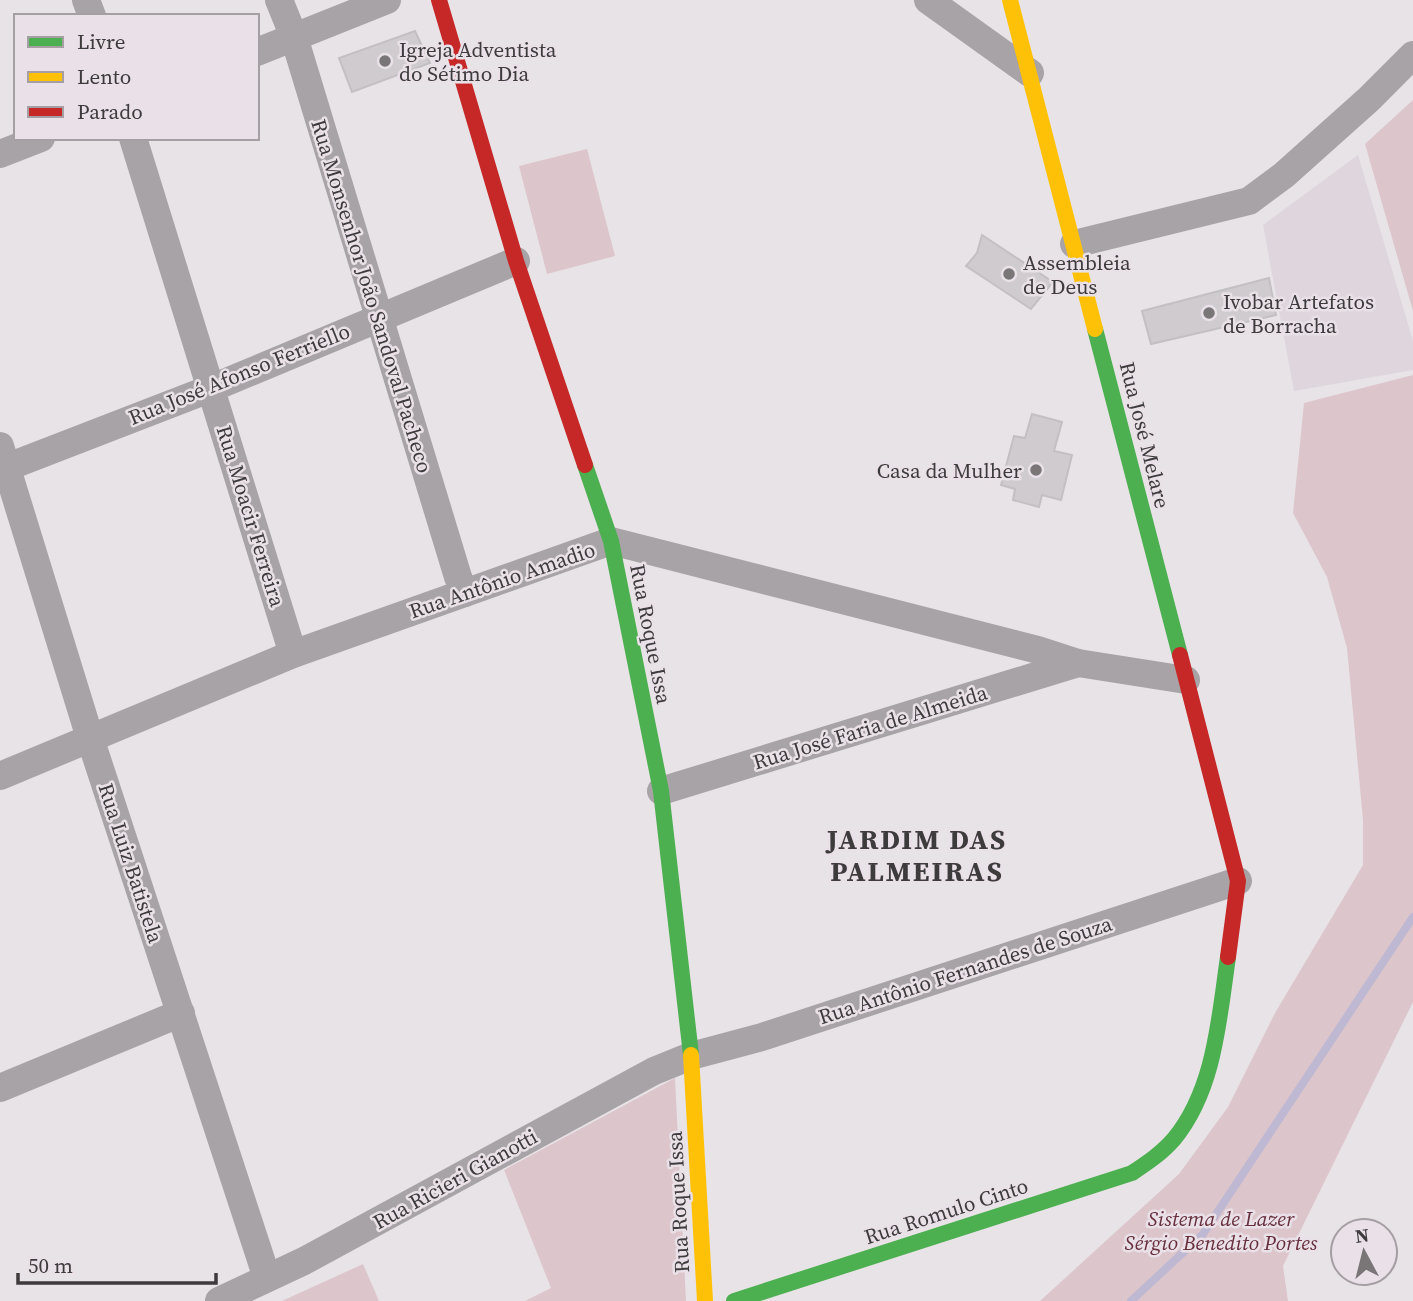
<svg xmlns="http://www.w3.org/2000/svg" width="1413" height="1301" viewBox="0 0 1413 1301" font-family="'Source Serif 4',serif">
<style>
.built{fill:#ded5dd}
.green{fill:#dcc6cb}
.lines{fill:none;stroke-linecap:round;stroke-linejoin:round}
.stream{stroke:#bfb8d2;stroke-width:8}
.building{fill:#cfcbcf;stroke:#c3c0c3;stroke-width:2}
.street{stroke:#a8a3a6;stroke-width:28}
.fast{stroke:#4caf50;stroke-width:16}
.slow{stroke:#ffc107;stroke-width:16}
.jam{stroke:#c62828;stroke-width:16}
.poi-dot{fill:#7a7678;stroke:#eae1e8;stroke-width:2.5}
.labels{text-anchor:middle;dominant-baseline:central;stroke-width:5;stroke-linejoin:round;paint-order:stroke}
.poi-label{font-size:21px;fill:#3e3b3d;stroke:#eae1e8;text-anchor:start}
.street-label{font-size:21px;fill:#3e3b3d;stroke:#eae1e8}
.park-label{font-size:21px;font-style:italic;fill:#672f3c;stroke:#eae1e8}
.district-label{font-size:28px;font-weight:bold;letter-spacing:2px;fill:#3e3b3d;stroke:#eae1e8}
</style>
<rect width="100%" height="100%" fill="#e8e3e7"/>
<polygon class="built" points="1358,155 1413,341 1413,370 1294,391 1263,225"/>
<g class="green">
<polygon points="1413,100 1413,311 1365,144"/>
<polygon points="587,149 615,256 547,274 519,166"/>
<polygon points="1413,375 1413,1002 1283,1266 1288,1301 1040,1301 1179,1174 1228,1107 1275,1013 1363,865 1363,820 1347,648 1327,577 1293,513 1304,403"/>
<polygon points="675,1078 686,1301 525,1301 551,1288 504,1170"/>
<polygon points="363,1264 379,1301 282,1301"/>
</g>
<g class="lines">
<polyline class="stream" points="1131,1301 1203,1234 1413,917"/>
</g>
<g class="building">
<polygon points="415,31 430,63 352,92 339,58"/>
<polygon points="982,235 1053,282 1031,309 966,266 977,253"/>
<polygon points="1269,278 1276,315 1151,344 1142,311"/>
<polygon points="1032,414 1062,422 1054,451 1072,455 1061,500 1042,495 1039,507 1013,500 1015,489 1001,485 1014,436 1025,438"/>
</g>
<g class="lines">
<g class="street">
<polyline points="86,0 92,16"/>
<polyline points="279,0 294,37 458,577 465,593"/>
<polyline points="928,0 1030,73"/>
<polyline points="257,52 387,0"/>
<polyline points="133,138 293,654"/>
<polyline points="0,154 41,138"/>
<polyline points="1074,244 1249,201 1284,175 1369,99 1413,55"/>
<polyline points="0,446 90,738 267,1278"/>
<polyline points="0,470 212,388 516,261"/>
<polyline points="0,776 293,654 611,541 1038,650 1078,663 1186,680"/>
<polyline points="661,791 1078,663"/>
<polyline points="0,1088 181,1013"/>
<polyline points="219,1301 304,1261 654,1071 691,1056 762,1037 1238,881"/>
</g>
<g class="fast">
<polyline points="1095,329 1180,655"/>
<polyline points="585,465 611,541 661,791 691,1055"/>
<path d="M734,1301l398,-128c15,-10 30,-20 42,-34 41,-50 45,-121 54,-182"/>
</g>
<g class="slow">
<polyline points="1010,0 1095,329"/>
<polyline points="691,1055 705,1301"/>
</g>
<g class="jam">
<polyline points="439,0 516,261 585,465"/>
<polyline points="1180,655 1238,881 1228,957"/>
</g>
</g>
<g class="poi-dot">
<circle cx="385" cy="61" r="7"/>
<circle cx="1009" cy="274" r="7"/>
<circle cx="1209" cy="313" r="7"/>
<circle cx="1036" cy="470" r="7"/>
</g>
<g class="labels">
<g class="poi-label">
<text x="399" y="49">Igreja Adventista<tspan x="399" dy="24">do Sétimo Dia</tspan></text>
<text x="1023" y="262">Assembleia<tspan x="1023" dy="24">de Deus</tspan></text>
<text x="1223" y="301">Ivobar Artefatos<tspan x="1223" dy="24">de Borracha</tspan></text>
<text x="1022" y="470" text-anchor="end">Casa da Mulher</text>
</g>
<g class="street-label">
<text transform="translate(372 296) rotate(73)">Rua Monsenhor João Sandoval Pacheco</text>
<text transform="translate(239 374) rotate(-22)">Rua José Afonso Ferriello</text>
<text transform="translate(1145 435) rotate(76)">Rua José Melare</text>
<text transform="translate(251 516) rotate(73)">Rua Moacir Ferreira</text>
<text transform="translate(502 580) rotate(-19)">Rua Antônio Amadio</text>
<text transform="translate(651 634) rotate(79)">Rua Roque Issa</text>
<text transform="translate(870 727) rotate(-17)">Rua José Faria de Almeida</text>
<text transform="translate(131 863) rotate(72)">Rua Luiz Batistela</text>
<text transform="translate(965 970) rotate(-18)">Rua Antônio Fernandes de Souza</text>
<text transform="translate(455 1179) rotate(-29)">Rua Ricieri Gianotti</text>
<text transform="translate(678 1202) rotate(-93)">Rua Roque Issa</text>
<text transform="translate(946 1211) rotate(-18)">Rua Romulo Cinto</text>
</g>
<g class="park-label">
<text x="1221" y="1218">Sistema de Lazer<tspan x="1221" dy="24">Sérgio Benedito Portes</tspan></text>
</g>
<g class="district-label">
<text x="917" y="839">JARDIM DAS<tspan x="917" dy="32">PALMEIRAS</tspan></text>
</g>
</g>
<rect x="14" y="14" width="245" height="126" fill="#eae1e8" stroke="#a59fa4" stroke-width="2"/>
<rect x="28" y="37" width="35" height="10" fill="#4caf50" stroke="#a59fa4" stroke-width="2"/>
<text x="77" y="49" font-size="21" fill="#3e3b3d">Livre</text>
<rect x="28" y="72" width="35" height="10" fill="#ffc107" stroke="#a59fa4" stroke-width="2"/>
<text x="77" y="84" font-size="21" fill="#3e3b3d">Lento</text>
<rect x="28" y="107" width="35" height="10" fill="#c62828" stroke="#a59fa4" stroke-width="2"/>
<text x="77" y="119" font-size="21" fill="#3e3b3d">Parado</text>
<g transform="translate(1364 1252) rotate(353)"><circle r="33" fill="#eae1e8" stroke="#a59fa4" stroke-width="2"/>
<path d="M0-5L12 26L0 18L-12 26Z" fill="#7a7678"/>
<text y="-10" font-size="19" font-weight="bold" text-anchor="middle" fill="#3e3b3d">N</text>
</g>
<path d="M18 1273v10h198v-10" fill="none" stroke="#3e3b3d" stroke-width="3.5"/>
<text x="28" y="1273" font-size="21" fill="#3e3b3d" stroke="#eae1e8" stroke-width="5" paint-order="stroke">50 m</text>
</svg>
